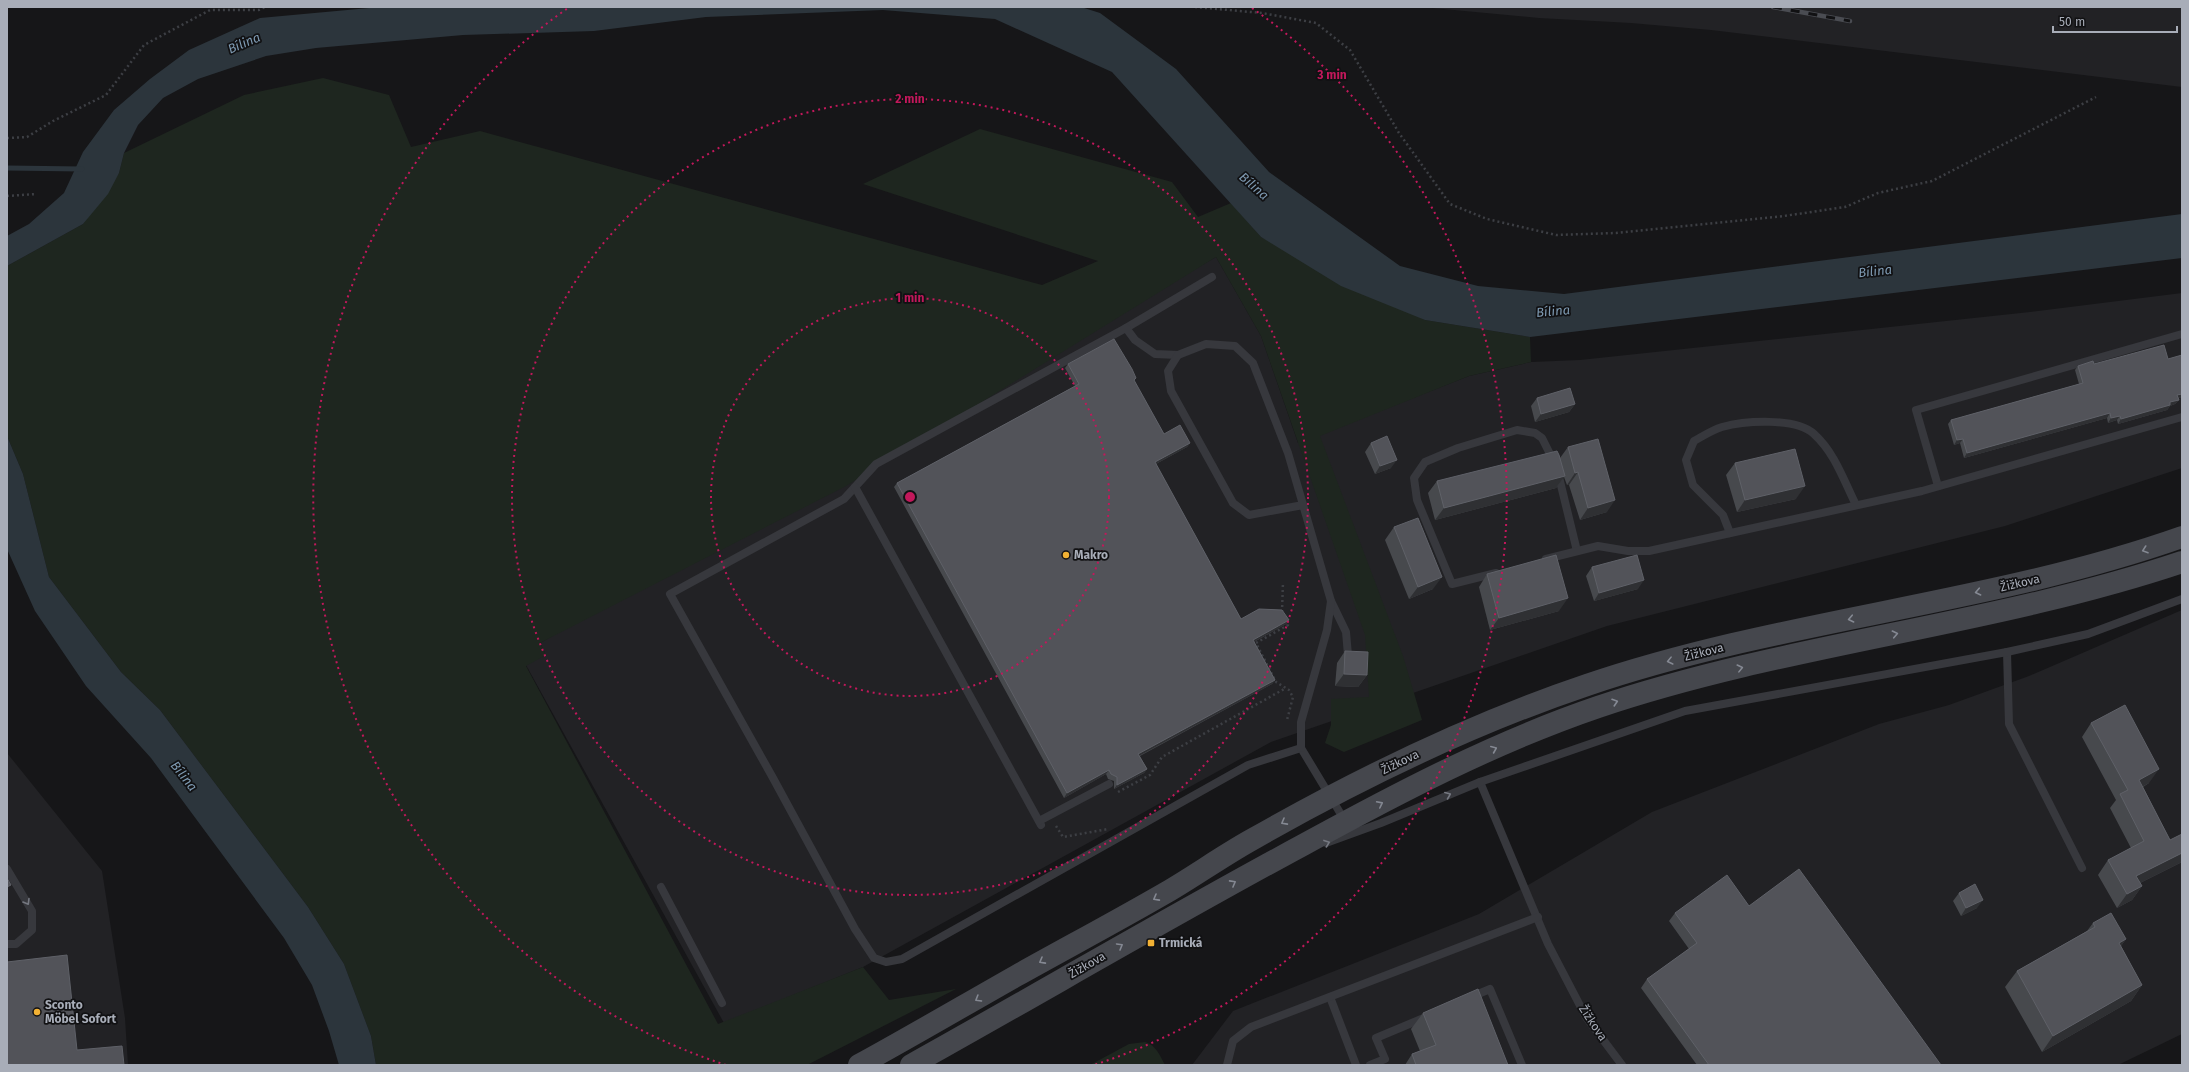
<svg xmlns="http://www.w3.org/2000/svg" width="2189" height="1072" viewBox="0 0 2189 1072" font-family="'Fira Sans',sans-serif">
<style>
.built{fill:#222225}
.green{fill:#1e261f}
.water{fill:#2c353c}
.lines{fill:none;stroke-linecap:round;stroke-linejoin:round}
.stream{stroke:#2c353c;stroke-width:5}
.path{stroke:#3d3f44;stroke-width:2.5;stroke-dasharray:2 3;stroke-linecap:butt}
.lane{stroke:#37383d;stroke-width:8}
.secondary{stroke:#45474d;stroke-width:22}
.rail-casing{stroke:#4a4c52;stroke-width:4.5}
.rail{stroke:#111113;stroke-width:3;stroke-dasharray:9;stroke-linecap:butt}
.wall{fill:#47494d}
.shaded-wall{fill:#2f3033}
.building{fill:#525359;stroke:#5f6168}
.oneway{stroke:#858993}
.oneway2{stroke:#757881}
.ring{fill:none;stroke:#c2185b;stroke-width:2;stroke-dasharray:2 4}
.poi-dot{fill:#f2b134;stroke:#111113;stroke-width:1.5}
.labels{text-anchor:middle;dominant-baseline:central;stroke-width:3.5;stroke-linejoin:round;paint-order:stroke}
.poi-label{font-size:12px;font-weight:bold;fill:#a8adb8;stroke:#111113;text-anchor:start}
.street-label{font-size:12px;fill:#a8adb8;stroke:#111113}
.water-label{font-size:13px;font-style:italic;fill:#7f9bb3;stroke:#111113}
.centre{fill:#c2185b;stroke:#111113;stroke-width:2}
.ring-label{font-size:12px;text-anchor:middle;font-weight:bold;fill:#c2185b;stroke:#111113;stroke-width:3.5;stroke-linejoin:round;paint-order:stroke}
</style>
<rect width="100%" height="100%" fill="#161618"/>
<g class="built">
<polygon points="1422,7 2182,7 2182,87 1711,30 1631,23 1539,18"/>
<polygon points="1216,257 1261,336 1298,443 1469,376 1531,362 1580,360 2030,312 2182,293 2182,468 2005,526 1607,626 1271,742 863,967 724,1023 526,665 545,653 540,643"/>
<polygon points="2182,610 2182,1034 2118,1065 1192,1065 1233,1011 1479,914 1652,812 1879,724 1949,705 2029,676"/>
<polygon points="7,753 102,871 125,1018 128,1065 7,1065"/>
</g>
<g class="green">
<polygon points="323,78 389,95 411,147 480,131 1042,285 1098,261 863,184 980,129 1172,182 1198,217 1231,203 1261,237 1425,320 1530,337 1531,362 1469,376 1320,436 1403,656 1422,720 1344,752 1325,743 1331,725 1331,699 1369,697 1365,635 1261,336 1216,257 846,486 540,643 546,655 526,666 718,1024 863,967 889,1000 956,989 807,1065 376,1065 371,1036 344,964 308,907 160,710 121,672 49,577 23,474 7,436 7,266 83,224 119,173 124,153 244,95"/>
<path d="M1145,1042c11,3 15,14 20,23h-75l39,-21z"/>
</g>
<g class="water">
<polygon points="380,7 1081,7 1100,13 1176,69 1269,172 1400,266 1478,286 1564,294 2182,214 2182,258 1530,337 1425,320 1341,286 1261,237 1112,72 995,19 883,10 706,17 594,31 463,35 316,48 266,56 198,79 163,98 138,125 124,153 119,173 108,194 83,224 7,266 7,236 29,224 64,193 83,152 114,110 150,79 189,50 260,18"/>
<polygon points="7,436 23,474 49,577 121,672 160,710 308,907 344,964 371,1036 376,1065 339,1065 329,1031 312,985 284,938 151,758 86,686 35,611 7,549"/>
</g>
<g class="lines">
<polyline class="stream" points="7,168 82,169"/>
<g class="path">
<polyline points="1195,7 1262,13 1316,23 1350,50 1399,133 1450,204 1487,219 1556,235 1616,233 1784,216 1845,207 1878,193 1932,181 2096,97"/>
<polyline points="7,138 27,137 53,121 106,95 144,45 210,10 259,10 265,7"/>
<polyline points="7,196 36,194"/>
<polyline points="1282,612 1283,582"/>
<polyline points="1286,620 1288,625 1256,643 1276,682 1289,690 1293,697 1287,720"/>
<polyline points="1118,792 1150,775 1162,757 1286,688"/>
<polyline points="1056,826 1063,837 1108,829"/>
</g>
<g class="lane">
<polyline points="1126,328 1212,277"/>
<polyline points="1178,355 1155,354 1135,340 1126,328 876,464 844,499 670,594 773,778 855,929 874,958 886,962 902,959 1248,765 1301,748 1345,821"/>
<polyline points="1558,473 1577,551"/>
<polyline points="1938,486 1916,410 2182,334"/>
<polyline points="855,487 1041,825"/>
<path d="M1730,533l-7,-18 -30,-30 -7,-25 8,-19c9,-5 18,-11 28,-14 22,-6 74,-10 92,7 21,19 30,47 42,71"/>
<polyline points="1546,559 1598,546 1628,551 1649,551 1922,491 2182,417"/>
<polyline points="1496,573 1452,584 1417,500 1414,478 1425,462 1458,448 1517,430 1535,433 1542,438 1554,462"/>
<polyline points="1331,601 1346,632 1348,655"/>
<polyline points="2007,652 2009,724 2082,868"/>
<polyline points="1301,748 1301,722 1327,630 1331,601 1288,453 1253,363 1235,346 1206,344 1178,355 1168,371 1171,391 1233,503 1249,515 1303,505"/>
<polyline points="1480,782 1548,944 1586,1017 1622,1065"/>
<polyline points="1039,821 1109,784"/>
<polyline points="1326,843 1381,823 1480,782 1685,711 2007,652 2088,634 2182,599"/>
<polyline points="7,869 32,911 32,930 16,944 7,944"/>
<polyline points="661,887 722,1003"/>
<polyline points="1330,997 1356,1065"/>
<polyline points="1471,997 1490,989 1522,1065"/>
<polyline points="1227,1065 1233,1041 1251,1027 1538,917"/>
<polyline points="1370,1065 1385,1059 1376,1038 1426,1017"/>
</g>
<g class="secondary">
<path d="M859,1065c53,-29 104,-59 157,-89 50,-28 101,-55 151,-84 29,-17 57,-37 86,-53 107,-61 218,-115 334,-154 194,-66 402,-80 595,-148"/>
<path d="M911,1065c131,-73 260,-149 392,-220 95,-52 192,-103 295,-138 190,-64 393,-81 584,-145"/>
</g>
<defs>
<polyline id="rail" points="1773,7 1850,21"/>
</defs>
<use href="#rail" class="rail-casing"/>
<use href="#rail" class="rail"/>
</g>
<g class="wall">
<polygon points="2168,359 2182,397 2178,398 2179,400 2175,404 2170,406 2167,410 2118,424 2117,420 2108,423 2107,418 1964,458 1960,443 1954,445 1948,424 1951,420 2079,384 2075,370 2078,366"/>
<polygon points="1068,364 1136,378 1134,381 1164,434 1190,443 1187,447 1156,464 1241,619 1289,620 1286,624 1254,642 1275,680 1272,684 1140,756 1147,769 1144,773 1114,789 1114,781 1108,779 1106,774 1064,798 894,487 897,483 1075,386 1065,368"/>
<polygon points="1537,398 1575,404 1569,412 1535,422 1531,406"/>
<polygon points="1371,443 1391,468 1375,474 1365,452"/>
<polygon points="1568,447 1607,512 1580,520 1569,485 1567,485 1564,477 1556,488 1435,520 1428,493 1437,481 1560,458"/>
<polygon points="1735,463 1796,499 1737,512 1726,475"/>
<polygon points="1394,527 1433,589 1409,599 1385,540"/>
<polygon points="1592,567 1638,589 1594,601 1586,576"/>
<polygon points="1487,574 1559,611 1490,630 1479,587"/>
<polygon points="1345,651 1367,675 1358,687 1335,686 1337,663"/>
<polygon points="2091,723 2149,783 2143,787 2170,840 2182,862 2140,883 2142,886 2132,900 2117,908 2098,875 2108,860 2131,848 2110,808 2116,800 2082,737"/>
<polygon points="1959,893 1977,908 1961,916 1953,901"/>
<polygon points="1749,906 1941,1065 1697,1065 1641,988 1647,979 1689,949 1669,921 1675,913"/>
<polygon points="2093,923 2126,939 2121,946 2142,985 2131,1001 2042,1052 2005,987 2017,971 2087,931"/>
<polygon points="1423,1013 1508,1065 1405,1065 1412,1054 1420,1051 1411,1029"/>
</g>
<g class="shaded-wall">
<polygon points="2182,394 2182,397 2174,399 2177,395"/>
<polygon points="2179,400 2175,404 2170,406 2167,410 2118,424 2121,419 2170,402"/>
<polygon points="1575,404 1569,412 1535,422 1541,414"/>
<polygon points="2110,413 2107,418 1964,458 1967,453"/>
<polygon points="2120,416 2117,420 2108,423 2111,418"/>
<polygon points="1963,439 1960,443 1954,445 1957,440"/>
<polygon points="1190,443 1187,447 1152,466 1155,462"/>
<polygon points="1397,460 1391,468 1375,474 1380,466"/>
<polygon points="1578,472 1569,485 1567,485 1575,473"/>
<polygon points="1565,476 1556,488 1435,520 1444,508"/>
<polygon points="1805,486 1796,499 1737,512 1745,500"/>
<polygon points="1615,500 1607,512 1580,520 1588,508"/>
<polygon points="1442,577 1433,589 1409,599 1418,587"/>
<polygon points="1644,580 1638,589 1594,601 1599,593"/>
<polygon points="1568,598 1559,611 1490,630 1499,618"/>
<polygon points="1289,620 1286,624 1250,644 1253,640"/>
<polygon points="1344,674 1367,675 1358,687 1335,686"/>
<polygon points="1275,680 1272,684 1135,758 1138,754"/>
<polygon points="1147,769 1144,773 1114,789 1117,785"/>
<polygon points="2159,769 2149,783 2129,794 2139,780"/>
<polygon points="1109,770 1106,774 1064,798 1067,793"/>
<polygon points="2182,853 2182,862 2126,890 2136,876"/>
<polygon points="2142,886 2132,900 2117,908 2127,894"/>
<polygon points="1983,900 1977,908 1961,916 1966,908"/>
<polygon points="2126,939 2115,955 2119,943"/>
<polygon points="2142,985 2131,1001 2042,1052 2053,1036"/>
</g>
<g class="building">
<polygon points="1114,339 1132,369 1136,378 1134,380 1164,434 1180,425 1190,443 1155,462 1241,619 1259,609 1282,610 1289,620 1253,640 1275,680 1138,754 1147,769 1117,785 1117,777 1111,774 1109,770 1067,793 897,483 1079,384 1068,364"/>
<polygon points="2164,345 2168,359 2182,355 2182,394 2177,395 2179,400 2170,402 2170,405 2121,419 2120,416 2111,418 2110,413 1967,453 1963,439 1957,440 1951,420 2083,383 2078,366 2093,361 2094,364"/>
<polygon points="1570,388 1575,404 1541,414 1537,398"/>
<polygon points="1387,436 1397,460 1380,466 1371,443"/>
<polygon points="1598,439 1615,500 1588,508 1578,472 1575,473 1568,447"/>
<polygon points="1795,449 1805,486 1745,500 1735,463"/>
<polygon points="1557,451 1559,455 1565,476 1444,508 1437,481"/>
<polygon points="1418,518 1442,577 1418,587 1394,527"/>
<polygon points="1556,555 1568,598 1499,618 1487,574"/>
<polygon points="1637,555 1644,580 1599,593 1592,567"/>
<polygon points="1345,651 1368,652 1367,675 1344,674"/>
<polygon points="2125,705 2159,769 2139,780 2170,840 2182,834 2182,853 2136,876 2142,886 2127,894 2108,860 2144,841 2120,794 2128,790 2091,723"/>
<polygon points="1799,869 1941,1065 1709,1065 1647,979 1697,943 1675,913 1727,875 1749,906"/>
<polygon points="7,878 11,885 7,887"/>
<polygon points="1975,884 1983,900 1966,908 1959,893"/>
<polygon points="2111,913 2126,939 2119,943 2142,985 2053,1036 2017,971 2095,927 2093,923"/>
<polygon points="67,955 77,1050 122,1046 124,1065 7,1065 7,962"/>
<polygon points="1478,989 1508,1065 1416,1065 1412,1054 1436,1045 1423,1013"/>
</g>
<defs><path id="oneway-chevron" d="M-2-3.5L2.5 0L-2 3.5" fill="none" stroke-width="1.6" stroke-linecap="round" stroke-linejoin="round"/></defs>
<g class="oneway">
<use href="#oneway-chevron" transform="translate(2145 550) rotate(161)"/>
<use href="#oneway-chevron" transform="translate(1978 592) rotate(168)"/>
<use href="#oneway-chevron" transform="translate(1851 619) rotate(168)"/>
<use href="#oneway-chevron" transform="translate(1895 634) rotate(-12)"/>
<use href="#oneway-chevron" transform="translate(1670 661) rotate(166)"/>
<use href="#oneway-chevron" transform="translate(1740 668) rotate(-14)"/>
<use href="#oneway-chevron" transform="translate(1615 702) rotate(-18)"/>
<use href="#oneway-chevron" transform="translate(1494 749) rotate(-23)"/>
<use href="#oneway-chevron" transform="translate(1380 804) rotate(-27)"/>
<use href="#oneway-chevron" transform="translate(1284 822) rotate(151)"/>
<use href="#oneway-chevron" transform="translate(1233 883) rotate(-29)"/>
<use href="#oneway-chevron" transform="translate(1156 898) rotate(151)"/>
<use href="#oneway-chevron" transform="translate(1120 946) rotate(-30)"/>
<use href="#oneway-chevron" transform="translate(1042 961) rotate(151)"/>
<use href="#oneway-chevron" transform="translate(978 999) rotate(149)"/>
</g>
<g class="oneway2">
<use href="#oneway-chevron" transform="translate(1448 795) rotate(-22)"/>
<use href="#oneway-chevron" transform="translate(1327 843) rotate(-20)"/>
<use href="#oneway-chevron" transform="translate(27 902) rotate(59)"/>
</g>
<g class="ring">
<circle cx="910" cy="497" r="199"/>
<circle cx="910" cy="497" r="398"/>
<path d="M726 1065A597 597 0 0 1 568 8M1252 8A597 597 0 0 1 1094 1065"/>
</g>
<g class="poi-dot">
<circle cx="1066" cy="555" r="4"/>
<rect x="1147" y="939" width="8" height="8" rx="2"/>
<circle cx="37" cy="1012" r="4"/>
</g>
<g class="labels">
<g class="poi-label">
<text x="1074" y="555">Makro</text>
<text x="1159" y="943">Trmická</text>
<text x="45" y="1005">Sconto<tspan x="45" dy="14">Möbel Sofort</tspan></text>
</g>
<g class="street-label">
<text transform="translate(2020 583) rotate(-13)">Žižkova</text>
<text transform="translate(1704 652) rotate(-14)">Žižkova</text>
<text transform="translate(1400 762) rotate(-26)">Žižkova</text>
<text transform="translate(1087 965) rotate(-30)">Žižkova</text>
<text transform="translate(1593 1023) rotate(56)">Žižkova</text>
</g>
<g class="water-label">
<text transform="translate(244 43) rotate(-23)">Bílina</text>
<text transform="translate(1254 186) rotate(41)">Bílina</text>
<text transform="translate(1875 271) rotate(-6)">Bílina</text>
<text transform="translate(1553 311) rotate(-5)">Bílina</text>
<text transform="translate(184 776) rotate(52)">Bílina</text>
</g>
</g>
<circle cx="910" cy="497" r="6" class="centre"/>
<g class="ring-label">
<text x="1332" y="79">3 min</text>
<text x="910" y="103">2 min</text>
<text x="910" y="302">1 min</text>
</g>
<rect width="2189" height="1072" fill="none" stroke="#a8adb8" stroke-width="16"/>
<path d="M2053 26v6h124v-6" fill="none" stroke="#a8adb8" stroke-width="2"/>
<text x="2059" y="26" font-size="12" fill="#a8adb8" stroke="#111113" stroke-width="3" paint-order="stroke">50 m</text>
</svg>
